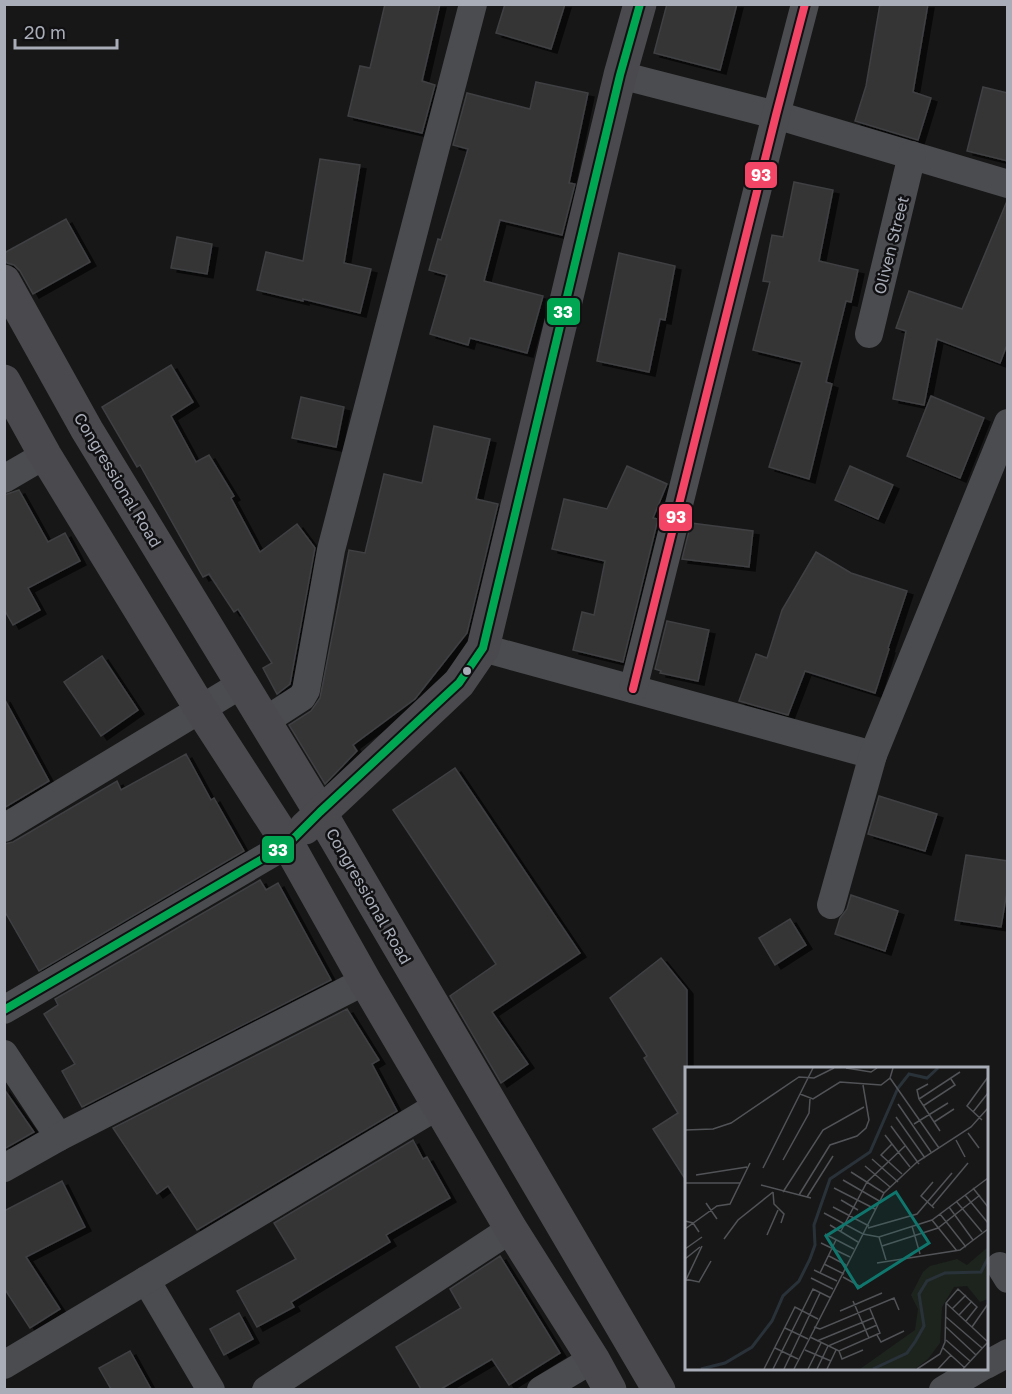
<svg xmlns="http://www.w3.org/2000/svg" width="1012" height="1394" viewBox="0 0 1012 1394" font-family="'Golos Text',sans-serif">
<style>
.building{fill:#353536;stroke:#3f4043;stroke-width:1.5;filter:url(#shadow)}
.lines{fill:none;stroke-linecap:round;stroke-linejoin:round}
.street{stroke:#4b4c50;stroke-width:28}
.secondary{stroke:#4a4a4e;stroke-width:33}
.bus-1-casing{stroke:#111113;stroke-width:12}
.bus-2-casing{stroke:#111113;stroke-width:12}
.bus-1{stroke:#f34667;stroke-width:8}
.bus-2{stroke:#00a651;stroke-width:8}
.bus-dot{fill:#a8adb8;stroke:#111113;stroke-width:2}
.labels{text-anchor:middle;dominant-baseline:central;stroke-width:5;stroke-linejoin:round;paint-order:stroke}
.street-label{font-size:16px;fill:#a8adb8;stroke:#111113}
.inset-river{fill:none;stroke:#2a3239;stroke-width:3}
.inset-road{fill:none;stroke:#515357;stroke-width:1.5}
.view{fill:#0f766e;fill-opacity:0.15;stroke:#0f766e;stroke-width:3}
.inset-edge{fill:none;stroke:#a8adb8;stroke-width:3}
.line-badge{stroke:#111113;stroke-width:2}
.badge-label{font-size:16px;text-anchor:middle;font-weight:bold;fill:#fff}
</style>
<defs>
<filter id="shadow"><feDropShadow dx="6" dy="4" stdDeviation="0" flood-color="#0009"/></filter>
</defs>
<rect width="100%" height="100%" fill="#171717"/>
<g class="building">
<polygon points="385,4 440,4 422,81 435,85 422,133 348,116 360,66 370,68"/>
<polygon points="505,4 565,4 551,49 496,33"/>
<polygon points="667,4 737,4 720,70 654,53"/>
<polygon points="880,4 928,4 913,92 931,98 918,140 855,121 866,86"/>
<polygon points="536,82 588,93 569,183 575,184 562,235 500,220 484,281 543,296 527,353 470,338 468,345 430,334 447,275 429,270 438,239 441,240 468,149 453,145 467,93 530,109"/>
<polygon points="983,87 1008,93 1008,161 967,151"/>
<polygon points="320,159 360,165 344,263 371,269 360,313 303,299 303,301 257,290 266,252 303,261"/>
<polygon points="794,182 833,190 819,261 858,270 851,302 846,301 826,382 832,384 809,479 769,467 802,362 753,350 770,282 763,281 772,235 783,237"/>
<polygon points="1007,201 1008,342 1000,363 937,339 924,405 893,399 906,331 896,328 909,291 962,309"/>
<polygon points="66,219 90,262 33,294 20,271 14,265 7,263 4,258 4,253"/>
<polygon points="177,237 212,244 207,274 171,268"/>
<polygon points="619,253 675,266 665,320 660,319 649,372 597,361"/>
<polygon points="171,365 193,402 171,416 196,462 209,455 234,496 231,498 260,552 297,524 315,548 290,684 277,694 263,668 272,663 238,609 234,612 209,574 203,577 140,465 137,467 102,407"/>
<polygon points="931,396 984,418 960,478 907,456"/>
<polygon points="301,397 344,407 336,447 292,438"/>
<polygon points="434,426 490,439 476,499 498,504 467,633 415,699 353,745 357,751 325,784 289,725 311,711 320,698 349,550 365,553 384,474 422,483"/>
<polygon points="627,466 667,484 653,518 658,519 623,662 573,650 582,612 594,615 605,561 552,549 564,499 607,509"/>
<polygon points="850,466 893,485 878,519 835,500"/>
<polygon points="19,490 48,542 65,533 80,561 28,588 40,610 13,625 4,609 4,495"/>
<polygon points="691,523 753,531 749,567 682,559"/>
<polygon points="816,552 851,573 907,591 888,648 889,649 875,693 805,671 788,715 739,701 756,654 767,658 782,610"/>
<polygon points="667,621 709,630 698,681 660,673 661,671 655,669"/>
<polygon points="102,656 138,710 101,736 64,682"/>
<polygon points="4,698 49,781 4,808"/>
<polygon points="186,754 211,800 214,798 244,851 39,971 4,910 4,844 13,842 117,781 121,790"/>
<polygon points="455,768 580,953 492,1012 528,1064 501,1083 450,996 496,964 393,810"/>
<polygon points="879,796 937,814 925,851 868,834"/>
<polygon points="966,855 1008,861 1008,886 1001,927 955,920"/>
<polygon points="260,880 266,890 278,883 331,980 82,1107 62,1071 75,1064 44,1014 58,1005 55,999"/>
<polygon points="851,895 898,911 885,951 835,934 840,918 847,909"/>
<polygon points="790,919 806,945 775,965 759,938"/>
<polygon points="661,958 687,990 687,1182 653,1129 678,1113 644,1058 647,1056 610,998"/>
<polygon points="347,1009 379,1060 372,1064 397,1111 197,1230 168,1186 157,1194 113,1128"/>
<polygon points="4,1089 34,1132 4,1149"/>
<polygon points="413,1140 423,1159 427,1157 450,1198 386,1235 390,1242 291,1302 294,1307 257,1327 237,1291 296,1259 274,1223"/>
<polygon points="62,1181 85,1227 26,1257 60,1309 30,1328 4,1288 4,1211"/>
<polygon points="500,1256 560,1353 509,1385 492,1359 441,1389 421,1389 396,1347 461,1308 450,1289"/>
<polygon points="239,1313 253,1339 224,1355 210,1329"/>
<polygon points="130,1351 151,1389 111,1389 99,1368"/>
</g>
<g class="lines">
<g class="street">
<polyline points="620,75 776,115 1008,184"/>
<polyline points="869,334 912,155"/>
<polyline points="4,479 45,455"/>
<polyline points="483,648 873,755"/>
<polyline points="633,689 776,115 805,4"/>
<polyline points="265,721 302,697 306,690 331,550 473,4"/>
<polyline points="4,828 242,684"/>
<polyline points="831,905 873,755 1008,423"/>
<polyline points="4,1010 288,844"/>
<polyline points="4,1054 59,1137"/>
<polyline points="4,1168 59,1137 365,981"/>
<polyline points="1000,1266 1008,1279"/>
<polyline points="146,1280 211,1390"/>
<polyline points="4,1365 439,1105"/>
<polyline points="986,1365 1008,1353"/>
<polyline points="266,1390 511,1229"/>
<polyline points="541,1390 593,1359"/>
<polyline points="943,1390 980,1368"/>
</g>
<g class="secondary">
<polyline points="4,281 87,430 320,812 659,1390"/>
<polyline points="4,381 45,455 200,708 288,844 365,981 511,1229 593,1359 610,1390"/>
<polyline points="305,828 459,683 483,648 620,75 640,4"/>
</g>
<defs>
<polyline id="bus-1" points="633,689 776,115 805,4"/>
<polyline id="bus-2" points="4,1010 288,844 320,812 459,683 483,648 620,75 640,4"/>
</defs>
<use href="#bus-1" class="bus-1-casing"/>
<use href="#bus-2" class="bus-2-casing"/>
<use href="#bus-1" class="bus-1"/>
<use href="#bus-2" class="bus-2"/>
</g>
<circle class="bus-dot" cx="467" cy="671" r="5"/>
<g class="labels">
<g class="street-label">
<text transform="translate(891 245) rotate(-76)">Oliven Street</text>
<text transform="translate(118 480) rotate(59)">Congressional Road</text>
<text transform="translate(369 896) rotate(60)">Congressional Road</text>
</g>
</g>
<g transform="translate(685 1067)">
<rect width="303" height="303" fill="#171717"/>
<path d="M303,180v52l-8,3 -13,-16 -13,1 -12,20 -2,36 -12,16 -13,10h-55l55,-39 3,-21 -7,-14 12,-23 7,-6 27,-7 10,6z" fill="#1d241e"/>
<path class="inset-river" d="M16,302l24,-6 27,-16 20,-26 11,-25 16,-15 11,-22 5,-14 -1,-20 16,-46 40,-27 28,-64 11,-14 18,4 11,-10M188,302l34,-16 8,-11 9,-16 -5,-32 8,-13 18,-8 36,-1 7,-14"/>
<path class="inset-road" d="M161,1l25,4 6,-4M205,11l49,70M115,27l13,5 27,-17 41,3 9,-7 3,-10M234,32l-2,-9 11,-6M213,37l33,48M238,39l32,-21 -4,-6M288,45l15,-19M211,50l29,41M297,53l-15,-14 21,-29M249,55l20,-13M229,57l34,-21M206,59l28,38M0,63l28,-1 18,-6 68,-46 15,1 20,-10M255,64l-21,-32 41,-27M283,66l11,15M200,68l25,32M271,73l9,17M207,77l-11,11 21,19M187,92l26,23M98,93l26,-47 1,-14M180,99l25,21M78,101l50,-100M166,105l33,21M11,108l51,-8M158,113l38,22M248,115l-12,14 13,12M0,116h55M76,118l50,13M149,121l41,21M288,121l15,19M88,125l1,12 10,10 -3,9M98,125l40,-62 41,-23M114,128l31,-50 27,-9 9,-8 3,-8 -6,-35M280,128l23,28M122,130l26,-41M156,133l17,10M271,134l26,31M21,136l11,16M247,139l36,-43M148,140l36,19M264,140l24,33M139,146l39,21 16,3 53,-17 56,-42M255,147l26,33M247,153l25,31M0,154l8,2 6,9M145,158l28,17M227,159l8,28M183,161l49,-14 35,-41M0,162l32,-23 13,-2 20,-41M156,164l26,-49 38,-36M140,167l29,15M82,168l11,-25M194,170l7,23M39,172l14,-19 35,-28M136,176l29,14M197,179l56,-18 42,-33M0,182l17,-12M144,189l17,9M0,192l15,-12M192,196l83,-13 28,-21M139,197l20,10M129,203l23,11M135,206l16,-33M158,210l18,10 3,-4M126,211l22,11M0,212l14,3 12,-21M0,215l17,-36M168,234l16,37M261,236l42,39M267,242l14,-14M155,244l42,-18M274,248l13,-14M261,250l36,31M129,260l6,2 74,-31 5,12M261,260l30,28M287,260l16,-23M100,261l23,11M192,268l4,7 23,-11M125,270l29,14 41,-18 -10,-24M261,273l24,21M132,274l56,-23M90,281l23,11M258,281l22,20M120,283l26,11M154,284l3,8 21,-9M79,302l31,-62 23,12M88,302l40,-80 18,9M99,302l36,-76M109,302l90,-176 33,-31 54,-35 17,-19M123,302l13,-26M132,302l11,-23 49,-21M142,302l9,-19M232,302l23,-15 5,-12 1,-39 12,-14 19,18 -11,14M253,302l13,-14M278,302l25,-27"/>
<path class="view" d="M211,125l33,51 -71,45 -32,-52z"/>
<rect width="303" height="303" class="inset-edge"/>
</g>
<g class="line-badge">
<rect x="744" y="161" width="34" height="28" rx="6" fill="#f34667"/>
<rect x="546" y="297" width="35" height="29" rx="6" fill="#00a651"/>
<rect x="658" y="503" width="35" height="29" rx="6" fill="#f34667"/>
<rect x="261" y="835" width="34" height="29" rx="6" fill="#00a651"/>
</g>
<g class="badge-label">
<text x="761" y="181">93</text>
<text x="563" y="318">33</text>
<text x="676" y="523">93</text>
<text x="278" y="856">33</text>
</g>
<rect width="1012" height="1394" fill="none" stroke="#a8adb8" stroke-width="12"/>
<path d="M15 39v9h102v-9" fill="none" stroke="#a8adb8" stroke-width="3"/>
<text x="24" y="39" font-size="18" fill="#a8adb8" stroke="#111113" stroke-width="4.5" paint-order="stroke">20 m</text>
</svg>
